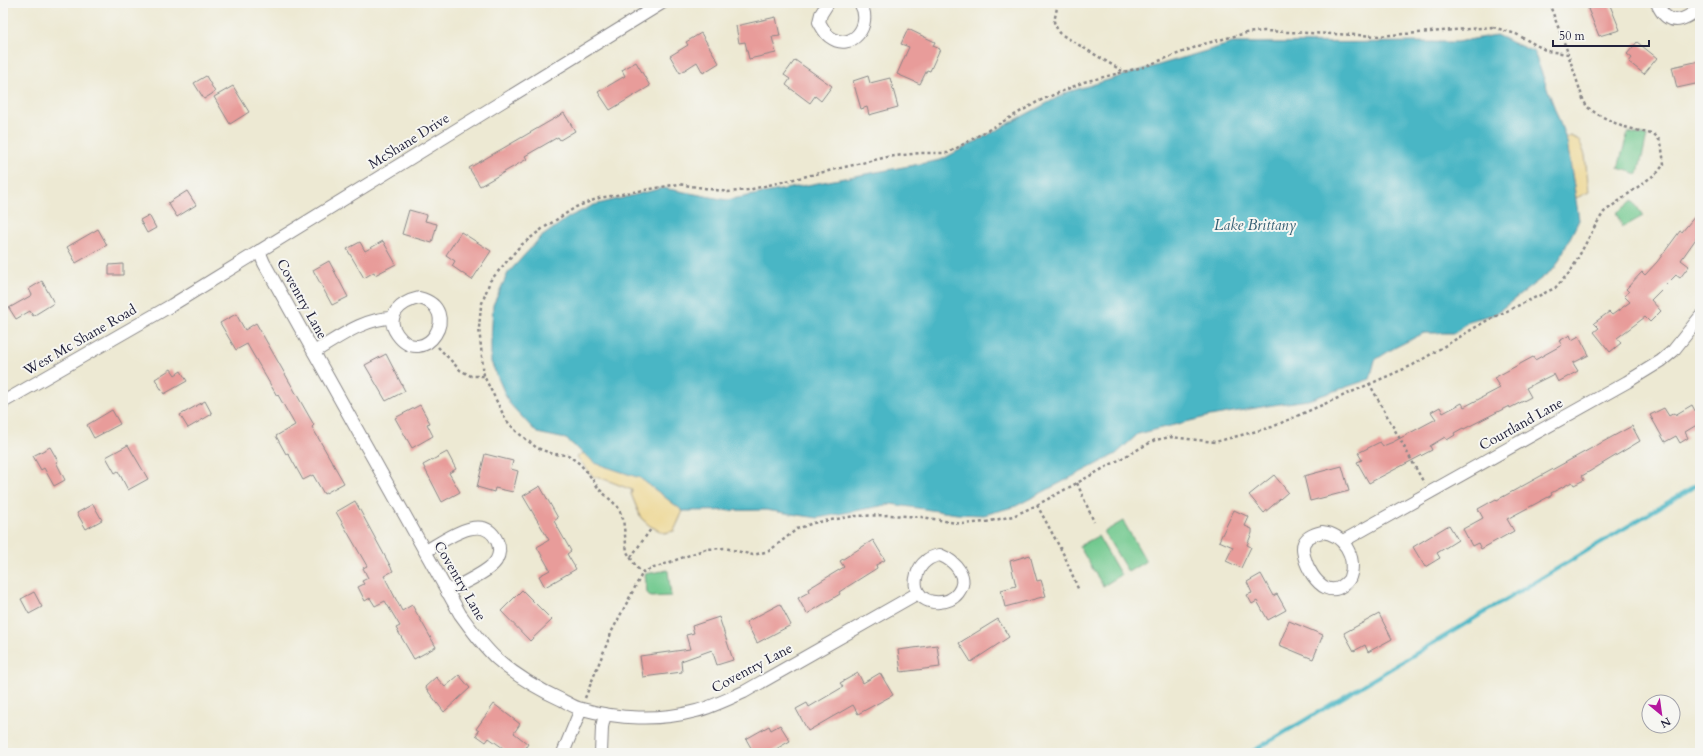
<svg xmlns="http://www.w3.org/2000/svg" width="1703" height="756" viewBox="0 0 1703 756" font-family="Cardo,serif">
<style>
.green{fill:#72c98f;stroke:#4a7665}
.sand{fill:#eeda9e;stroke:#887e6c}
.water{fill:#49b6c5;stroke:#366c80}
.lines{fill:none;stroke-linecap:round;stroke-linejoin:round}
.stream{stroke:#49b6c5;stroke-width:4}
.building{fill:#e89c9a}
.street-casing{stroke:#888687;stroke-width:14}
.path{stroke:#888687;stroke-width:2.5;stroke-dasharray:3 3;stroke-linecap:butt}
.street{stroke:#fff;stroke-width:12}
.labels{text-anchor:middle;dominant-baseline:central;stroke-width:4;stroke-linejoin:round;paint-order:stroke}
.street-label{font-size:14px;fill:#22223b;stroke:#f6f6f2}
.water-label{font-size:15px;font-style:italic;fill:#325d72;stroke:#f6f6f2}
</style>
<rect width="100%" height="100%" fill="#f6f6f2"/>
<filter id="ink" filterUnits="userSpaceOnUse"><feTurbulence type="fractalNoise" baseFrequency=".025" numOctaves="2"/><feDisplacementMap in="SourceGraphic" scale="8" xChannelSelector="R" yChannelSelector="G"/><feConvolveMatrix kernelMatrix="1 2 1 2 8 2 1 2 1" color-interpolation-filters="sRGB"/></filter>
<filter id="wash" filterUnits="userSpaceOnUse"><feTurbulence type="fractalNoise" baseFrequency=".012" numOctaves="4" result="noise"/><feDisplacementMap in="SourceGraphic" scale="16" xChannelSelector="R" yChannelSelector="G"/><feGaussianBlur stdDeviation="0.9" result="paint"/><feColorMatrix in="noise" values="0 0 0 0 0 0 0 0 0 0 0 0 0 0 0 0 0 1.4 0 .05"/><feComposite in="paint" operator="in"/></filter>
<g filter="url(#wash)">
<rect width="100%" height="100%" fill="#ede9d3"/>
<g class="green">
<polygon points="1628,132 1647,136 1638,174 1618,168"/>
<polygon points="1633,201 1643,216 1623,227 1616,213"/>
<polygon points="1123,521 1146,561 1128,572 1104,532"/>
<polygon points="1098,536 1121,575 1103,586 1079,546"/>
<polygon points="668,570 671,596 651,597 647,593 645,574"/>
</g>
<g class="sand">
<polygon points="1570,136 1579,140 1585,155 1589,192 1576,198 1566,138"/>
<polygon points="584,453 595,463 640,478 683,511 674,531 664,533 650,526 641,518 631,494 632,490 599,477 593,477 577,457"/>
</g>
<polygon class="water" points="1496,35 1534,52 1567,142 1579,220 1555,268 1495,314 1468,321 1455,333 1424,333 1394,348 1375,360 1370,379 1308,400 1273,405 1210,416 1138,434 1116,454 1016,506 984,515 957,514 891,504 818,518 766,510 683,511 640,478 595,463 566,439 537,433 509,403 491,362 491,342 493,305 508,273 540,238 569,217 594,205 663,188 727,200 941,160 1068,92 1233,43 1457,42"/>
<g class="lines">
<polyline class="stream" points="1250,753 1700,483"/>
</g>
<g id="blocks">
<g class="building">
<polygon points="1603,3 1609,3 1620,30 1599,36 1588,9"/>
<polygon points="776,17 780,36 772,37 776,53 749,59 745,42 739,43 736,26"/>
<polygon points="908,29 935,42 933,46 940,49 930,71 927,70 920,84 897,74 909,47 901,44"/>
<polygon points="701,33 719,63 703,73 697,62 680,73 670,56 688,45 686,42"/>
<polygon points="1637,42 1657,58 1644,74 1629,62 1632,58 1627,54"/>
<polygon points="795,60 832,86 821,101 815,96 810,103 786,85 790,79 784,75"/>
<polygon points="1700,61 1700,83 1677,88 1672,67"/>
<polygon points="636,62 650,86 610,110 598,92 625,76 622,70"/>
<polygon points="206,76 215,92 204,99 194,83"/>
<polygon points="868,76 870,83 890,78 898,107 869,115 867,107 861,109 853,81"/>
<polygon points="233,86 249,112 230,124 214,97"/>
<polygon points="564,113 575,131 560,140 558,137 525,156 527,159 480,186 469,168"/>
<polygon points="187,191 196,205 177,217 168,203"/>
<polygon points="409,210 427,215 425,221 437,224 432,243 402,234"/>
<polygon points="1700,210 1700,233 1681,260 1689,266 1680,278 1676,275 1651,300 1661,311 1650,322 1645,317 1617,338 1621,343 1610,352 1594,332 1599,328 1594,323 1609,312 1612,315 1630,302 1624,296 1629,292 1626,289 1642,272 1645,275 1657,262 1680,231 1682,232"/>
<polygon points="149,215 156,228 147,233 140,220"/>
<polygon points="98,229 107,245 76,263 67,247"/>
<polygon points="461,232 491,251 472,280 452,266 455,261 446,255"/>
<polygon points="383,241 396,264 375,275 374,272 364,278 347,249 360,242 365,251"/>
<polygon points="329,261 348,297 332,305 313,270"/>
<polygon points="123,264 123,275 109,275 109,265"/>
<polygon points="42,281 54,303 33,316 30,311 16,319 9,308 32,295 29,289"/>
<polygon points="236,314 245,330 256,323 314,425 312,427 344,483 324,494 313,475 303,480 288,453 286,454 276,436 295,425 278,395 277,396 247,344 236,350 220,323"/>
<polygon points="1570,335 1572,340 1579,336 1589,355 1573,363 1578,371 1558,382 1554,374 1526,388 1531,397 1510,408 1509,406 1464,429 1463,428 1454,433 1455,435 1447,440 1445,437 1430,446 1432,450 1369,483 1357,462 1362,460 1358,453 1380,442 1383,446 1393,442 1436,419 1431,412 1440,407 1443,413 1462,403 1464,407 1500,388 1494,378 1533,357 1535,360 1562,345 1559,341"/>
<polygon points="386,354 405,391 386,401 365,365"/>
<polygon points="171,369 175,375 181,371 187,381 164,394 155,379"/>
<polygon points="205,401 212,414 188,428 180,415"/>
<polygon points="420,405 430,423 427,424 433,436 412,448 395,418"/>
<polygon points="1692,405 1700,420 1700,423 1685,432 1688,438 1680,443 1676,436 1665,442 1650,415 1664,408 1669,416 1674,413 1675,415"/>
<polygon points="112,410 120,424 94,438 87,425"/>
<polygon points="1632,426 1640,441 1582,476 1584,480 1574,485 1572,482 1551,493 1552,495 1507,519 1514,531 1481,549 1478,543 1472,546 1463,529 1483,518 1478,509 1496,499 1497,500"/>
<polygon points="128,445 148,479 128,490 118,471 115,473 106,457"/>
<polygon points="50,447 58,461 56,462 65,480 54,486 44,468 41,470 33,456"/>
<polygon points="447,452 456,469 449,473 460,492 442,502 423,465"/>
<polygon points="485,454 513,461 511,469 518,471 513,492 495,488 494,492 477,487"/>
<polygon points="1342,466 1349,491 1310,501 1304,476"/>
<polygon points="1274,475 1288,492 1264,513 1249,495"/>
<polygon points="540,486 558,518 554,521 571,551 567,554 576,569 545,587 539,576 550,570 537,547 549,540 523,496"/>
<polygon points="355,501 393,571 384,576 402,611 412,605 436,647 414,659 396,628 400,626 385,601 375,606 370,598 365,601 358,587 364,584 362,581 368,578 363,568 367,566 336,512"/>
<polygon points="93,504 102,520 86,529 77,513"/>
<polygon points="1234,510 1249,517 1245,526 1252,529 1252,533 1247,545 1251,547 1241,568 1226,561 1233,547 1219,541"/>
<polygon points="1449,525 1458,540 1437,553 1440,558 1425,567 1413,547"/>
<polygon points="873,540 885,560 876,565 877,568 839,592 840,594 807,614 798,598 809,592 808,589 844,567 840,561"/>
<polygon points="1030,555 1037,581 1041,580 1046,596 1005,607 1001,590 1016,586 1010,561"/>
<polygon points="1261,574 1273,596 1277,594 1286,610 1268,620 1257,601 1252,604 1247,595 1252,593 1247,582"/>
<polygon points="522,590 552,620 530,641 501,611"/>
<polygon points="34,592 42,607 29,614 21,599"/>
<polygon points="780,604 791,625 757,643 746,622"/>
<polygon points="1379,614 1392,639 1368,652 1365,645 1354,651 1344,633"/>
<polygon points="719,617 733,660 717,665 712,650 681,661 682,672 643,677 640,656 690,649 686,635 694,633 692,626"/>
<polygon points="998,619 1009,637 971,662 959,643"/>
<polygon points="1289,621 1323,635 1313,659 1279,645"/>
<polygon points="937,645 940,667 901,672 898,650"/>
<polygon points="858,673 863,683 880,673 893,695 858,714 853,705 808,731 796,709 807,703 809,707 843,687 840,683"/>
<polygon points="459,675 470,688 444,712 425,687 436,677 445,687"/>
<polygon points="494,704 520,724 514,733 528,744 522,753 510,753 489,738 486,742 476,735 479,731 476,729"/>
<polygon points="780,725 790,741 769,753 754,753 746,739 769,726 771,730"/>
</g>
</g>
</g>
<g filter="url(#ink)">
<use href="#blocks" fill-opacity="0" stroke="#888687" stroke-width="1"/>
<g class="lines">
<defs>
<g id="street">
<path d="M828,3l-7,11 -2,8c3,5 6,12 11,15 21,16 44,-12 30,-34"/>
<path d="M1657,3c10,24 26,20 43,4"/>
<path d="M259,251l5,12 196,351c11,15 22,31 36,44 20,18 42,31 66,42 6,3 13,8 20,9 36,10 77,12 114,2 16,-4 32,-12 48,-19l174,-99"/>
<path d="M419,298c46,11 5,74 -22,36 -13,-18 4,-32 22,-36z"/>
<path d="M314,352c24,-14 50,-34 78,-34"/>
<polyline points="3,402 172,305 662,3"/>
<path d="M1322,532c21,2 35,24 28,45 -1,4 -4,6 -8,9 -22,16 -44,-31 -38,-43 3,-7 11,-9 18,-11z"/>
<polyline points="1343,541 1627,382 1661,361 1673,351 1700,317"/>
<path d="M426,551c18,-10 57,-41 71,-10 3,6 3,13 -1,20 -8,12 -36,23 -49,31"/>
<path d="M940,555c15,6 30,22 18,38 -9,12 -32,13 -40,-1 -6,-10 0,-25 8,-31 4,-4 9,-5 14,-6z"/>
<polyline points="563,753 581,709"/>
<polyline points="601,753 602,727 605,714"/>
</g>
</defs>
<use href="#street" class="street-casing"/>
<g class="path">
<polyline points="1058,3 1054,22 1059,33 1124,72"/>
<polyline points="1549,3 1568,53"/>
<polygon points="1493,27 1516,34 1547,51 1568,54 1583,99 1587,107 1597,114 1621,126 1655,135 1661,142 1664,164 1658,172 1604,212 1595,226 1571,271 1555,288 1486,321 1413,365 1272,427 1215,442 1171,437 1155,440 1037,505 1013,516 986,522 962,524 922,517 890,515 855,516 813,523 797,529 769,551 753,555 725,548 706,549 643,572 637,568 627,552 623,519 618,507 599,489 590,476 580,464 568,455 553,454 537,448 517,432 506,420 484,376 479,328 481,306 490,281 520,246 542,229 576,207 599,198 679,184 728,192 748,190 887,157 920,153 948,153 1039,101 1084,82 1143,67 1204,44 1246,33 1264,31 1379,36"/>
<polyline points="438,347 460,370 471,376 484,376"/>
<polyline points="1369,383 1424,483"/>
<polyline points="1077,483 1094,522"/>
<polyline points="1037,505 1065,557 1079,591"/>
<polyline points="631,557 651,529"/>
<polyline points="585,698 612,631 643,572"/>
</g>
<use href="#street" class="street"/>
</g>
</g>
<g class="labels">
<g class="street-label">
<text transform="translate(409 141) rotate(-32)">McShane Drive</text>
<text transform="translate(302 299) rotate(61)">Coventry Lane</text>
<text transform="translate(80 340) rotate(-30)">West Mc Shane Road</text>
<text transform="translate(1521 424) rotate(-29)">Courtland Lane</text>
<text transform="translate(460 581) rotate(60)">Coventry Lane</text>
<text transform="translate(752 668) rotate(-28)">Coventry Lane</text>
</g>
<g class="water-label">
<text x="1255" y="225">Lake Brittany</text>
</g>
</g>
<rect width="1703" height="756" fill="none" stroke="#f6f6f2" stroke-width="16"/>
<g transform="translate(1661 714) rotate(151)"><circle r="19" fill="#f6f6f2" stroke="#a1a1a9"/>
<path d="M0-3L7 15L0 10L-7 15Z" fill="#b5179e"/>
<text y="-6" font-size="11" font-weight="bold" text-anchor="middle" fill="#22223b">N</text>
</g>
<path d="M1553 40v6h96v-6" fill="none" stroke="#22223b" stroke-width="2"/>
<text x="1559" y="40" font-size="12" fill="#22223b" stroke="#f6f6f2" stroke-width="3" paint-order="stroke">50 m</text>
</svg>
